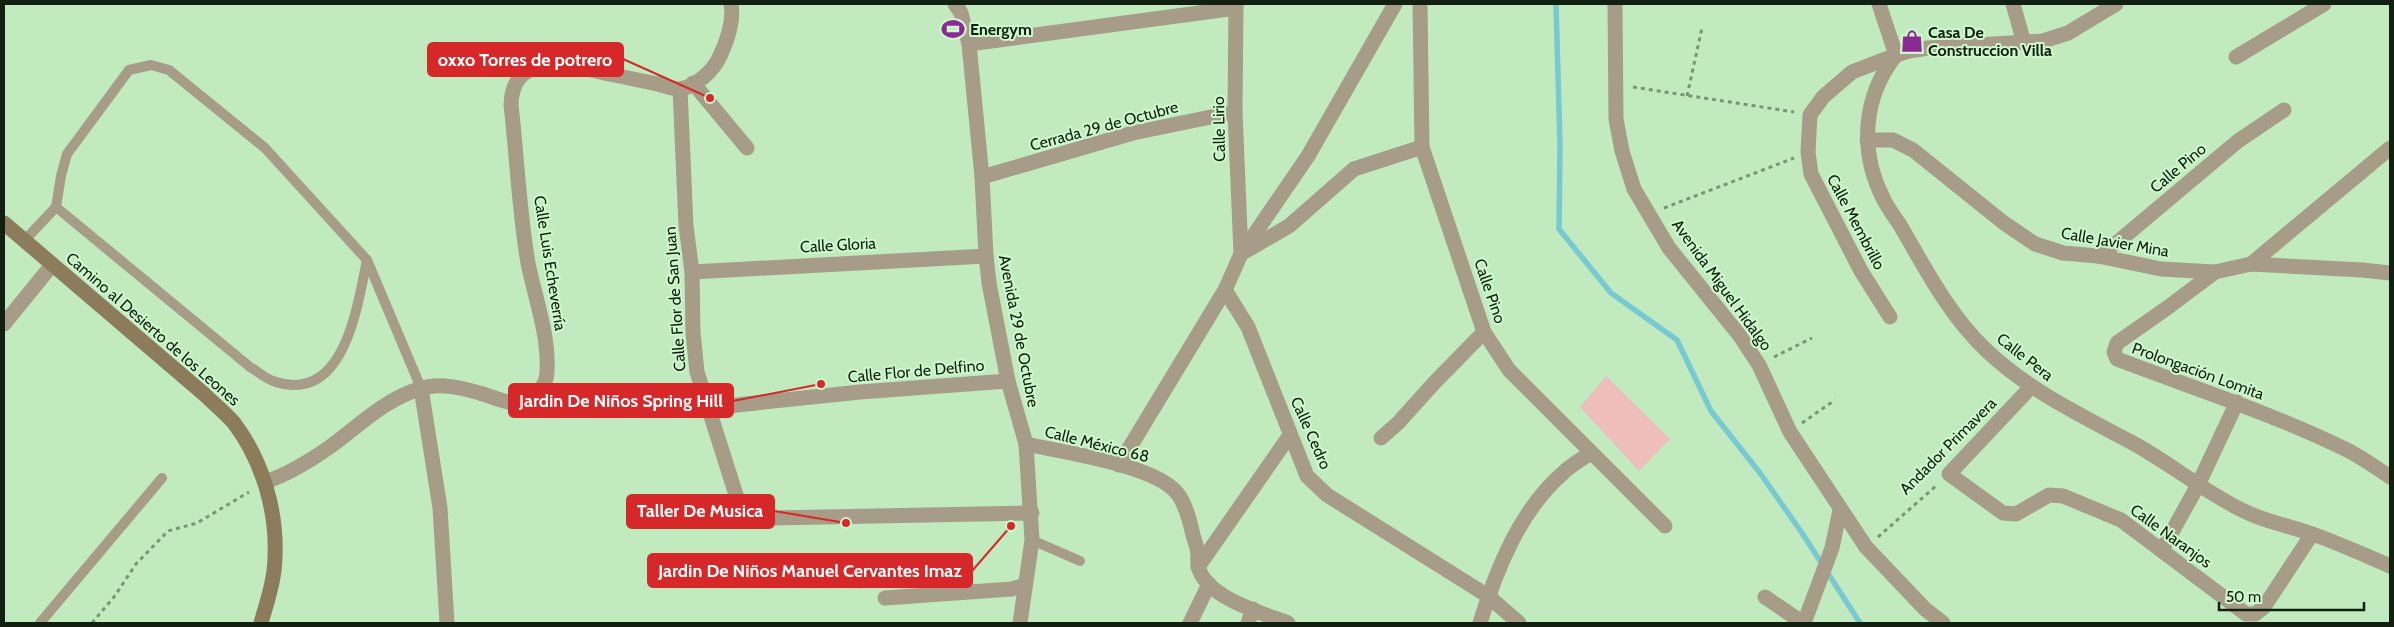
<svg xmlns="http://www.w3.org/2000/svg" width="2394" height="627" viewBox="0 0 2394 627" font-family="Cabin,sans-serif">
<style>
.green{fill:#edbeba}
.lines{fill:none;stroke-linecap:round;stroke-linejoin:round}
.stream{stroke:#78c9d1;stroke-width:5.5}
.path{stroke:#789676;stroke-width:3;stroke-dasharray:4 4;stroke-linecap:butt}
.service{stroke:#a79c87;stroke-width:10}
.minor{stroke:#a79c87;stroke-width:15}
.tertiary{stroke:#a79c87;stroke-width:15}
.secondary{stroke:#8c7c5c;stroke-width:15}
.labels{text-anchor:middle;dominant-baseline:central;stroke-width:4;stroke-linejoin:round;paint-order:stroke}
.poi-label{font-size:16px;font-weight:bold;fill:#112010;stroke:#cef8cc;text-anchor:start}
.street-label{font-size:16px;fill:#112010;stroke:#cef8cc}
.leader{fill:none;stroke:#d62828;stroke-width:2}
.callout-dot{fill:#d62828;stroke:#cef8cc;stroke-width:2}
.callout{fill:#d62828;stroke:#d62828;stroke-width:2}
.callout-label{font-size:18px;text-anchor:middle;font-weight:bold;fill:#fff}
</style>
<rect width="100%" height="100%" fill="#c1ebbf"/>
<polygon class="green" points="1606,376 1670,439 1639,471 1580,407"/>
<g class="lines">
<polyline class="stream" points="1556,4 1560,145 1559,229 1611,293 1677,340 1711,411 1760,473 1802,533 1860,623"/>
<g class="path">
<polyline points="1633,87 1794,112"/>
<polyline points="1687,96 1702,28"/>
<polyline points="1664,208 1794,158"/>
<polyline points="1774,357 1812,338"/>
<polyline points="1802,423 1835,400"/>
<polyline points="1878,537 1937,485"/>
<polyline points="92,623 114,597 136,564 168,531 197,523 249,492"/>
</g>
<g class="service">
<polyline points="56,207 61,176 67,154 129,70 151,65 169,70 265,148 367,260 421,388"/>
<path d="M24,241l32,-34 194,160c7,4 15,11 23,14 71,25 84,-73 94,-121"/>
<polyline points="1032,540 1080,561"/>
<polyline points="40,623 162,478"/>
</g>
<g class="minor">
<polyline points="1236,4 1235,112 1241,254"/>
<polyline points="1420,4 1422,147 1484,332 1509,370 1665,526"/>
<path d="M1879,4l17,51c-33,41 -37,96 -13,143 4,9 11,18 17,27 25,43 49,90 86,125 42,40 94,65 145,92 39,21 73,50 113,69 22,11 46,15 68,23 27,9 52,21 78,32"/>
<polyline points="2013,4 2024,43"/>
<polyline points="969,44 1236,8"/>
<polyline points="2236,57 2324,4"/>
<polyline points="693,83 747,148"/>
<polyline points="680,89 686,226 692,272 693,332 697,372 737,498 748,512 771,518 1032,513"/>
<polyline points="1867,140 1893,140 1913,150 2004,223 2035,244 2063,253 2098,256 2161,269 2215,272 2251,264 2362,270 2390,273"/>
<polyline points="982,177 1133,133 1235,112"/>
<polyline points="1244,252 1289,226 1354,169 1422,147"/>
<polyline points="2098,256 2119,241 2238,141 2284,110"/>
<polyline points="2251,264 2390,148"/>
<polyline points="692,272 986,256"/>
<path d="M2215,272l-48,36 -50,35 -3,9 3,7c76,29 154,54 228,90 15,7 30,18 45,28"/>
<polyline points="1225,290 1248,327 1307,476 1327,495 1488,596 1519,623"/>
<polyline points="1890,317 1861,271 1811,174 1808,152 1810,115 1823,97 1852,72 1896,55 1909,51 1928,48 2043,41 2068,33 2116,4"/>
<polyline points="4,324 52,265"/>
<polyline points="2031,387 1949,474 2003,513 2016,514 2049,495 2063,496 2121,520 2246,614 2255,614 2264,607 2312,534"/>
<polyline points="421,388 440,508 447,623"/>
<polyline points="708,408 860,392 1008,381"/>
<polyline points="1381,438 1398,423 1435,382 1484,332"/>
<path d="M1026,444c35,8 129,21 151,49 9,11 13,29 16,42 2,6 4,13 5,19 0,5 -1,10 1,15 9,29 63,44 89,54"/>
<polyline points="1119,465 1225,290 1241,254 1308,156 1395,4"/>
<polyline points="2162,550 2198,485 2237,402"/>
<polyline points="1198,567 1290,435"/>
<polyline points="1765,597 1803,623"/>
<polyline points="885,598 1012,589 1025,585"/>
<polyline points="1190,623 1209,584"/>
<polyline points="1248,623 1253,609"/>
<path d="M1480,623c16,-53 40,-113 83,-150 8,-8 19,-14 28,-20"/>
<polyline points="1804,623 1832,548 1840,510"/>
</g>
<g class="tertiary">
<polyline points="955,4 961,13 969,44 982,177 986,256 989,283 1008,381 1026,444 1032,540 1020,623"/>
<polyline points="1615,4 1616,119 1622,151 1634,189 1669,248 1740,336 1759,365 1790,432 1866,547 1925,609 1943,623"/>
<path d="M265,482c24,-8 45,-21 66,-36 29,-21 53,-46 88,-57 20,-7 44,-1 64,5 16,5 26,12 43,6 12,-4 21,-16 21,-29 2,-36 -12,-73 -19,-108 -9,-52 -11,-106 -17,-158 1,-56 63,-39 98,-31 16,3 32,7 49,10 6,1 16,6 22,5 16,-2 34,-19 40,-33 7,-15 14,-36 11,-52"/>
</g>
<path class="secondary" d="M4,223l200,171c10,10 22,19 30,29 28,37 43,87 41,133 0,23 -8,46 -14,67"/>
</g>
<defs>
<symbol id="stadium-bare" viewBox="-9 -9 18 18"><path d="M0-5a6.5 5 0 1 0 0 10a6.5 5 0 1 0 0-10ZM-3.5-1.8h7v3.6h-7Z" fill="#8a2b94" stroke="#cef8cc" stroke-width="2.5" paint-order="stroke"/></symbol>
<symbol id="shop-bare" viewBox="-9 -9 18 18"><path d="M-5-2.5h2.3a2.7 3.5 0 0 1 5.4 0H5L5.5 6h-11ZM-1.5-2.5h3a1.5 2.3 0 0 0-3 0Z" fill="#8a2b94" stroke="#cef8cc" stroke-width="2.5" paint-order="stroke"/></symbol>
</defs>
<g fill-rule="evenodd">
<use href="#stadium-bare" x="937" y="13" width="32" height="32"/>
<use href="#shop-bare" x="1896" y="25" width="32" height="32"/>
</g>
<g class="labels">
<g class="poi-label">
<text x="970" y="29">Energym</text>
<text x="1928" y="32">Casa De<tspan x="1928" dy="18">Construccion Villa</tspan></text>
</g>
<g class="street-label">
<text transform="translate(1104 126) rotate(-15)">Cerrada 29 de Octubre</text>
<text transform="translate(1219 129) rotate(-91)">Calle Lirio</text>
<text transform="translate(2178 168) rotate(-40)">Calle Pino</text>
<text transform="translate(1856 222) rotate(62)">Calle Membrillo</text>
<text transform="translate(2115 242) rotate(10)">Calle Javier Mina</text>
<text transform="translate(838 245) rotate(-3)">Calle Gloria</text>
<text transform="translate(550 263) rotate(81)">Calle Luis Echeverría</text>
<text transform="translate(1722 285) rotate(54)">Avenida Miguel Hidalgo</text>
<text transform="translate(1490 291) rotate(71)">Calle Pino</text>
<text transform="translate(675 299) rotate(-94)">Calle Flor de San Juan</text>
<text transform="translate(153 329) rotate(41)">Camino al Desierto de los Leones</text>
<text transform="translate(1019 331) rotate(79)">Avenida 29 de Octubre</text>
<text transform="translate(2025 357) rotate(38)">Calle Pera</text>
<text transform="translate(916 371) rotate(-5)">Calle Flor de Delfino</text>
<text transform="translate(2198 371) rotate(20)">Prolongación Lomita</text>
<text transform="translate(1311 433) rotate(66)">Calle Cedro</text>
<text transform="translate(1097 444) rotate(14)">Calle México 68</text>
<text transform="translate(1948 446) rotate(-45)">Andador Primavera</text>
<text transform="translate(2171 536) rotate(36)">Calle Naranjos</text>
</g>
</g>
<path class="leader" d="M710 98L623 59M821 384L733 401M846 523L774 511M1011 526L972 571"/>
<g class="callout-dot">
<circle cx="710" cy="98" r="5"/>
<circle cx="821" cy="384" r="5"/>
<circle cx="846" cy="523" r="5"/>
<circle cx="1011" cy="526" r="5"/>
</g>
<g class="callout">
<rect x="428" y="43" width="195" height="33" rx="5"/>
<rect x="509" y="384" width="224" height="33" rx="5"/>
<rect x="627" y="495" width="147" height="33" rx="5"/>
<rect x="648" y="554" width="324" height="33" rx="5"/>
</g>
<g class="callout-label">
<text x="525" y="66">oxxo Torres de potrero</text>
<text x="621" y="407">Jardin De Niños Spring Hill</text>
<text x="700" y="517">Taller De Musica</text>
<text x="810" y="577">Jardin De Niños Manuel Cervantes Imaz</text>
</g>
<rect width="2394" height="627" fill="none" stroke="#112010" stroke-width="10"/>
<path d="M2219 602v8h145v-8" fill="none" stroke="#112010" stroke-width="2.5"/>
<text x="2226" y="602" font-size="15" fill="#112010" stroke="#cef8cc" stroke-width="4" paint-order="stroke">50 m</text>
</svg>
